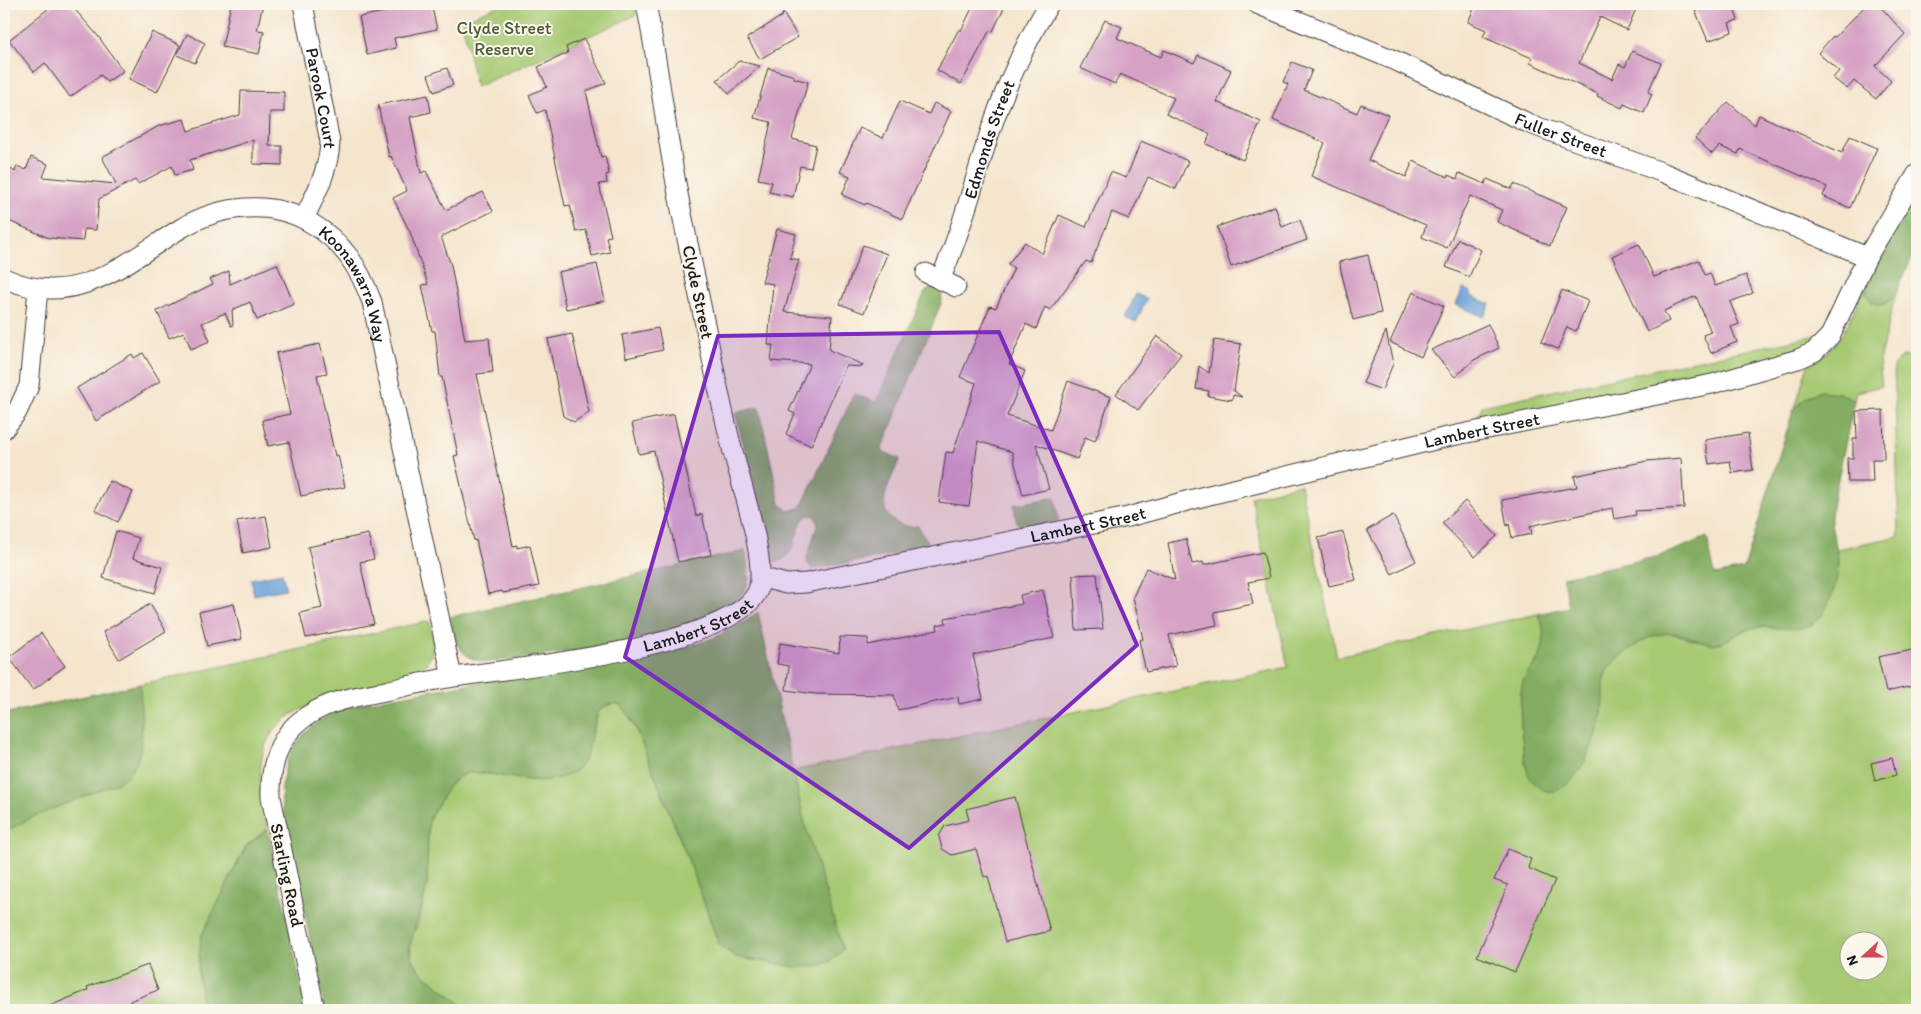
<svg xmlns="http://www.w3.org/2000/svg" width="1921" height="1014" viewBox="0 0 1921 1014" font-family="Itim,sans-serif">
<style>
.green{fill:#a6c972;stroke:#617247;fill-rule:evenodd}
.forest{fill:#84ad64;stroke:#506440}
.water{fill:#6ca2d9;stroke:#445f7a}
.building{fill:#d5a1c5}
.lines{fill:none;stroke-linecap:round;stroke-linejoin:round}
.street-casing{stroke:#3d3a37;stroke-width:21}
.street{stroke:#fff;stroke-width:19}
.marked{fill:#7b2cbf;fill-opacity:0.2;stroke:#7b2cbf;stroke-width:4;stroke-linejoin:round}
.labels{text-anchor:middle;dominant-baseline:central;stroke-width:4;stroke-linejoin:round;paint-order:stroke}
.park-label{font-size:18px;fill:#4c593a;stroke:#fbf7ec}
.street-label{font-size:18px;fill:#1c1c1c;stroke:#fbf7ec}
</style>
<rect width="100%" height="100%" fill="#fbf7ec"/>
<filter id="ink" filterUnits="userSpaceOnUse"><feTurbulence type="fractalNoise" baseFrequency=".02" numOctaves="2"/><feDisplacementMap in="SourceGraphic" scale="10" xChannelSelector="R" yChannelSelector="G"/><feConvolveMatrix kernelMatrix="1 2 1 2 8 2 1 2 1" color-interpolation-filters="sRGB"/></filter>
<filter id="wash" filterUnits="userSpaceOnUse"><feTurbulence type="fractalNoise" baseFrequency=".0096" numOctaves="4" result="noise"/><feDisplacementMap in="SourceGraphic" scale="20" xChannelSelector="R" yChannelSelector="G"/><feGaussianBlur stdDeviation="1.12" result="paint"/><feColorMatrix in="noise" values="0 0 0 0 0 0 0 0 0 0 0 0 0 0 0 0 0 1.4 0 .05"/><feComposite in="paint" operator="in"/></filter>
<g filter="url(#wash)">
<rect width="100%" height="100%" fill="#f5e5cd"/>
<g class="green">
<polygon points="502,4 634,4 636,15 476,87 462,21"/>
<path d="M1864,287l2,8 13,10 6,-1 10,-8 -16,65 3,25 -26,6 -2,9 -8,-5 -45,5 -7,10 14,-47c33,-13 42,-46 56,-77z"/>
<polygon points="1822,334 1804,348 1724,372 1475,421 1482,406"/>
<path d="M1904,356l13,3v651h-1449l-48,-39 -9,-16 -1,-15 8,-16 9,-37 1,-61c5,-21 23,-52 47,-54l65,9 53,-48 5,-20 5,-6 12,-4 6,1 15,25 58,145 25,71 32,15 58,7 -5,-146 -11,-50 495,-104 -37,-170 49,-13 37,173 201,-43c9,16 8,34 -3,49 -5,8 -11,13 -13,23 -4,22 0,46 2,68 1,11 3,18 10,27 29,35 59,-34 65,-56 4,-16 0,-42 8,-55 8,-13 26,-24 38,-31 29,-16 49,8 74,4 10,-2 20,-12 30,-14 12,-4 23,0 34,-1 12,0 28,-9 39,-14 10,-22 17,-40 15,-65l62,-13 -5,-170 4,-6zM1848,942h30v30h-30z"/>
<path d="M429,621c2,11 6,23 2,34 -16,47 -153,22 -169,102 -5,24 2,48 6,72l-22,17 -45,91 -3,34 5,39h-199v-296z"/>
</g>
<g class="forest">
<polygon points="1917,194 1915,250 1895,296 1885,304 1879,305 1872,302 1864,287 1880,252"/>
<path d="M933,287l8,4 1,10 -61,150 19,8c-5,12 -13,26 -15,38 -4,21 14,32 33,29l14,22 -120,21 -5,-7v-5l11,-34 -3,-7c-24,-7 -11,45 -43,47l-15,-69 -22,-81 24,-6 21,97 9,7 12,-3 53,-114 22,8 49,-110z"/>
<path d="M1821,391l18,2 15,8c-5,26 -11,52 -16,78 -3,12 -6,24 -7,36 -1,9 3,21 5,31 5,23 -1,50 -14,69 -14,21 -44,11 -64,12 -17,1 -29,16 -45,17 -9,0 -18,-5 -27,-8 -27,-9 -48,6 -68,23 -5,4 -10,9 -13,15 -4,13 -1,27 -3,40 -3,22 -30,91 -61,75 -7,-4 -12,-11 -14,-19 -5,-17 -10,-76 -3,-91 3,-6 8,-11 12,-16 10,-16 10,-33 2,-49l31,-7 -6,-30 97,-21 47,-19 8,38 29,-6 49,-158 13,-14z"/>
<polygon points="1055,497 1059,521 1021,529 1016,520 1014,505"/>
<path d="M745,551c3,14 7,31 -3,44 -32,40 -202,63 -255,67 -29,-3 -32,-20 -37,-45z"/>
<path d="M758,612l46,209 39,129 -11,10 -10,5 -26,2 -60,-10 -17,-12 -25,-71 -58,-145c-7,-12 -11,-30 -28,-24 -5,2 -9,5 -11,10 -9,20 -4,49 -29,60 -33,15 -69,-5 -102,-2l-9,4 -7,8 -20,32 -2,9 -1,61 -18,61 5,15 6,8 48,39h-143l-43,-206c-2,-33 8,-62 36,-82 26,-18 63,-22 94,-28 48,-9 97,-16 145,-24 67,-10 147,-15 201,-58z"/>
<path d="M140,684c0,26 8,66 -9,88 -3,4 -9,7 -12,10l-86,35 -29,15v-118z"/>
<polygon points="268,829 306,1010 203,1010 198,971 201,937 246,846"/>
</g>
<g class="water">
<polygon points="1463,288 1469,291 1471,296 1490,304 1484,317 1456,305"/>
<polygon points="1136,294 1147,299 1136,322 1125,317"/>
<polygon points="282,573 286,589 254,595 251,579"/>
</g>
<g id="blocks">
<g class="building">
<polygon points="54,4 70,4 98,36 123,71 107,82 101,75 70,97 45,63 34,72 9,40"/>
<polygon points="231,4 263,4 257,30 264,31 259,54 222,47"/>
<polygon points="423,4 431,4 437,29 394,38 396,48 367,55 359,17"/>
<polygon points="974,4 1006,4 993,31 990,30 961,84 937,70 959,29 961,31"/>
<polygon points="1476,4 1638,4 1627,30 1600,17 1579,63 1612,79 1619,64 1625,67 1632,51 1661,63 1648,92 1652,94 1644,113 1624,104 1622,108 1597,96 1598,94 1530,63 1532,58 1483,37 1486,30 1468,22"/>
<polygon points="1711,4 1732,4 1738,20 1729,23 1732,32 1708,41 1695,10"/>
<polygon points="1867,4 1878,4 1905,34 1875,66 1891,81 1876,99 1854,81 1847,89 1833,78 1839,71 1818,53 1833,36 1835,37"/>
<polygon points="783,13 798,37 760,59 747,38 782,16"/>
<polygon points="1105,20 1122,27 1117,38 1161,57 1164,50 1194,63 1198,55 1231,70 1217,102 1261,122 1243,160 1206,144 1210,134 1166,114 1174,98 1120,74 1115,84 1080,68"/>
<polygon points="152,32 180,45 157,92 129,79"/>
<polygon points="187,34 205,43 195,63 177,55"/>
<polygon points="584,39 606,83 586,91 601,157 605,156 609,174 606,175 607,183 599,184 611,236 606,237 610,252 592,256 586,230 576,232 570,205 565,206 545,110 537,113 529,95 547,87 538,67 568,53 566,47"/>
<polygon points="739,61 760,66 729,94 717,80"/>
<polygon points="1292,62 1312,70 1304,90 1357,113 1361,104 1388,115 1368,160 1406,177 1413,161 1448,177 1448,175 1457,179 1459,173 1485,184 1487,179 1511,189 1514,184 1567,207 1550,246 1497,222 1502,210 1470,196 1447,248 1422,237 1426,225 1311,176 1325,143 1273,120 1288,84 1283,82"/>
<polygon points="447,68 453,85 434,92 428,75"/>
<polygon points="768,68 794,76 794,78 808,82 792,139 816,145 811,168 800,166 793,197 769,192 772,182 758,179 771,122 754,118"/>
<polygon points="241,91 284,92 284,112 270,112 269,146 282,146 282,165 253,164 253,140 190,160 193,170 175,175 172,166 138,184 135,180 99,199 96,230 84,229 83,241 49,238 4,219 4,164 15,172 17,166 26,170 31,157 48,164 43,177 116,184 102,157 159,126 184,119 188,131 240,115"/>
<polygon points="428,95 431,112 410,117 421,173 426,171 446,210 483,192 493,211 441,237 451,265 465,340 489,338 493,372 477,374 513,546 517,545 517,548 530,545 539,586 503,593 502,591 488,594 476,540 474,541 454,456 458,455 442,377 440,377 435,331 432,331 422,285 428,284 410,232 393,198 407,191 391,156 389,157 378,105"/>
<polygon points="900,101 929,114 934,103 951,111 902,219 866,203 865,205 842,195 850,176 840,172 860,128 883,138"/>
<polygon points="1728,102 1755,125 1759,115 1842,153 1850,136 1877,148 1850,208 1823,196 1827,187 1740,149 1738,154 1719,146 1712,154 1695,138"/>
<polygon points="1141,141 1188,161 1176,189 1148,177 1129,219 1112,212 1091,263 1086,261 1050,310 1045,307 1036,329 1026,324 1009,364 1025,371 1007,416 1051,430 1068,381 1111,397 1095,441 1085,437 1077,459 1036,444 1049,489 1023,495 1012,452 978,441 969,506 939,502 946,452 953,453 976,383 960,377 990,306 996,308 1014,268 1008,264 1025,242 1042,254 1059,215 1086,227 1111,172 1126,178"/>
<polygon points="1275,206 1282,227 1300,220 1307,240 1231,267 1217,227"/>
<polygon points="777,229 796,234 790,258 799,260 784,312 832,316 829,350 863,365 862,367 846,366 811,446 786,434 795,414 789,411 810,364 771,361 773,345 768,345 773,284 762,282"/>
<polygon points="1458,239 1481,250 1469,277 1446,267"/>
<polygon points="1639,244 1654,277 1699,260 1705,275 1710,273 1715,286 1746,275 1753,293 1730,302 1739,324 1731,327 1737,342 1711,353 1703,335 1711,332 1696,296 1664,311 1669,321 1647,332 1612,256"/>
<polygon points="863,245 887,254 864,313 840,304"/>
<polygon points="1368,255 1381,313 1353,320 1339,262"/>
<polygon points="277,264 294,304 257,320 250,302 232,310 233,325 231,326 225,313 202,323 210,341 191,349 184,332 169,338 157,311 213,284 210,279 229,271 230,284"/>
<polygon points="597,264 605,301 566,309 558,272"/>
<polygon points="1562,290 1588,301 1576,331 1567,327 1558,349 1541,342"/>
<polygon points="1413,292 1444,306 1421,357 1390,342"/>
<polygon points="1488,324 1499,348 1474,360 1455,377 1431,350"/>
<polygon points="658,328 663,350 626,358 622,335"/>
<polygon points="1386,331 1393,364 1382,390 1363,383"/>
<polygon points="572,334 589,412 574,422 563,416 548,339"/>
<polygon points="1157,336 1181,354 1138,410 1116,394"/>
<polygon points="1214,340 1241,344 1234,391 1242,397 1233,395 1232,400 1208,396 1209,391 1196,389 1199,366 1209,373"/>
<polygon points="320,344 327,373 317,375 335,456 338,455 345,487 301,496 289,442 268,446 262,420 290,414 276,353"/>
<polygon points="143,353 160,381 96,421 77,388 132,354 134,358"/>
<polygon points="1883,410 1884,459 1872,459 1873,482 1848,482 1847,458 1853,458 1853,439 1857,439 1856,411"/>
<polygon points="674,414 696,516 702,514 711,555 678,562 654,451 639,454 632,423"/>
<polygon points="1748,433 1753,470 1732,473 1730,461 1709,464 1705,440"/>
<polygon points="1681,458 1684,508 1635,511 1636,515 1614,519 1612,508 1530,526 1532,534 1512,538 1509,524 1507,526 1502,500 1577,487 1574,476 1647,461"/>
<polygon points="110,481 133,492 118,522 95,510"/>
<polygon points="1465,501 1497,536 1475,557 1442,523"/>
<polygon points="1393,515 1416,561 1392,574 1367,530"/>
<polygon points="266,516 272,547 243,553 237,521"/>
<polygon points="116,531 139,538 133,558 162,567 155,593 103,578"/>
<polygon points="1343,532 1356,580 1329,586 1318,538"/>
<polygon points="368,534 374,559 360,562 374,624 306,638 300,613 322,608 308,547"/>
<polygon points="1186,539 1192,564 1203,562 1204,565 1263,552 1269,578 1248,582 1253,604 1214,612 1217,625 1169,635 1176,666 1146,672 1139,640 1143,639 1133,597 1146,568 1175,580 1168,543"/>
<polygon points="1097,574 1103,629 1076,630 1073,575"/>
<polygon points="1043,590 1054,638 973,655 983,699 959,704 958,697 898,710 894,695 815,694 786,690 789,666 777,664 780,643 839,653 840,637 868,638 868,645 938,630 937,625 946,623 945,618 1022,604 1020,595"/>
<polygon points="150,604 166,631 119,659 103,632"/>
<polygon points="234,604 242,639 207,646 199,612"/>
<polygon points="41,633 65,666 33,690 9,657"/>
<polygon points="1917,649 1917,685 1886,692 1878,657"/>
<polygon points="1892,758 1896,775 1875,781 1871,763"/>
<polygon points="1015,797 1050,931 1005,942 988,876 984,877 976,849 952,855 942,849 939,836 945,826 969,820 966,809"/>
<polygon points="1508,849 1531,859 1528,868 1555,880 1515,972 1477,956 1508,885 1494,880"/>
<polygon points="148,965 158,990 130,1001 131,1004 114,1010 40,1010 88,990 87,987"/>
</g>
</g>
</g>
<g filter="url(#ink)">
<use href="#blocks" fill-opacity="0" stroke="#3d3a37" stroke-width="1"/>
<g class="lines">
<defs>
<g id="street">
<path id="s1" d="M303,4l27,138c-1,28 -14,51 -26,77"/>
<path id="s2" d="M1257,4l137,56 136,64 134,49 203,84"/>
<polyline points="926,273 956,287"/>
<path id="s3" d="M4,278c72,33 120,-15 176,-49 39,-24 91,-30 131,-6 32,19 48,44 61,79l80,375"/>
<path id="s4" d="M940,280c21,-47 33,-96 49,-145 15,-45 35,-90 60,-131"/>
<polyline points="4,429 17,412 29,386 38,289"/>
<path id="s5" d="M760,577l26,7 20,-1 322,-66 77,-21 242,-59 265,-53 86,-25 16,-7 16,-16 37,-79 50,-83"/>
<path id="s6" d="M315,1010l-44,-213c-1,-33 8,-63 36,-81 23,-16 52,-20 78,-25 23,-5 46,-11 69,-14 58,-9 282,-30 304,-87 9,-26 -13,-93 -20,-120 -15,-51 -24,-103 -35,-155 -9,-44 -19,-88 -27,-132 -11,-60 -18,-120 -30,-179"/>
</g>
</defs>
<use href="#street" class="street-casing"/>
<use href="#street" class="street"/>
</g>
</g>
<path class="marked" d="M999,332l138,313 -228,203 -284,-191 93,-321z"/>
<g class="labels">
<g class="park-label">
<text x="504" y="28">Clyde Street<tspan x="504" dy="21">Reserve</tspan></text>
</g>
<g class="street-label">
<text stroke="none"><textPath href="#s1" startOffset="96">Parook Court</textPath></text>
<text stroke="none"><textPath href="#s2" startOffset="331">Fuller Street</textPath></text>
<text stroke="none"><textPath href="#s4" startOffset="149">Edmonds Street</textPath></text>
<text stroke="none"><textPath href="#s3" startOffset="408">Koonawarra Way</textPath></text>
<text transform="translate(698 292) rotate(78)">Clyde Street</text>
<text stroke="none"><textPath href="#s5" startOffset="740">Lambert Street</textPath></text>
<text stroke="none"><textPath href="#s5" startOffset="335">Lambert Street</textPath></text>
<text stroke="none"><textPath href="#s6" startOffset="714">Lambert Street</textPath></text>
<text transform="translate(287 875) rotate(78)">Starling Road</text>
</g>
</g>
<rect width="1921" height="1014" fill="none" stroke="#fbf7ec" stroke-width="20"/>
<g transform="translate(1864 956) rotate(249)"><circle r="24" fill="#fbf7ec" stroke="#a29f99"/>
<path d="M0-4L9 19L0 12L-9 19Z" fill="#d1495b"/>
<text y="-8" font-size="14" font-weight="bold" text-anchor="middle" fill="#1c1c1c">N</text>
</g>
</svg>
